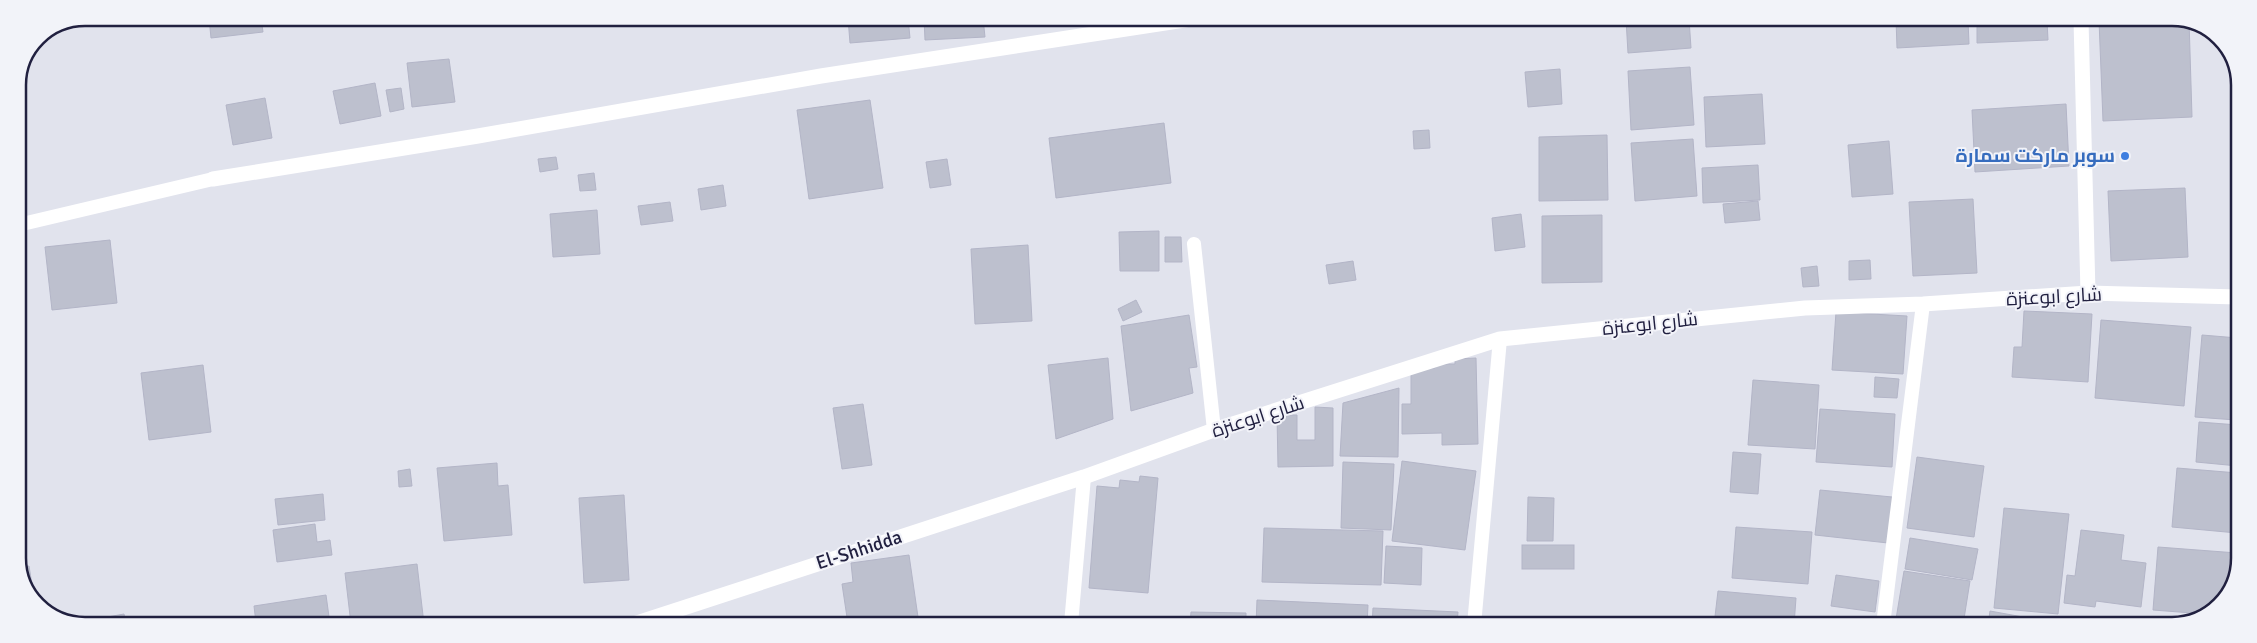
<svg xmlns="http://www.w3.org/2000/svg" width="2257" height="643" viewBox="0 0 2257 643" font-family="Signika,Cairo,sans-serif">
<style>
.building{fill:#bdc0ce;stroke:#b3b5c7}
.lines{fill:none;stroke-linecap:round;stroke-linejoin:round}
.lane{stroke:#fff;stroke-width:14}
.street{stroke:#fff;stroke-width:15}
.shop-dot{fill:#3f7fe0;stroke:#f2f3f9;stroke-width:2}
.labels{text-anchor:middle;dominant-baseline:central;stroke-width:4;stroke-linejoin:round;paint-order:stroke}
.shop-label{font-size:19px;font-weight:bold;fill:#366cbe;stroke:#f2f3f9;text-anchor:end}
.street-label{font-size:19px;fill:#212040;stroke:#f2f3f9}
.rim{fill:none;stroke:#212040;stroke-width:2.5}
</style>
<rect width="100%" height="100%" fill="#e1e3ed"/>
<g class="building">
<polygon points="209,18 261,18 263,32 211,38"/>
<polygon points="848,18 908,18 910,38 850,43"/>
<polygon points="924,18 983,18 985,37 925,40"/>
<polygon points="1626,19 1689,19 1691,48 1628,53"/>
<polygon points="1896,19 1968,20 1969,44 1897,48"/>
<polygon points="1977,20 2047,20 2048,40 1977,43"/>
<polygon points="2099,20 2189,20 2192,117 2103,121"/>
<polygon points="449,59 455,102 412,107 407,63"/>
<polygon points="1690,67 1694,125 1631,130 1628,71"/>
<polygon points="1560,69 1562,104 1528,107 1525,72"/>
<polygon points="375,83 381,116 340,124 333,91"/>
<polygon points="401,88 404,109 390,112 386,90"/>
<polygon points="1762,94 1765,144 1706,147 1704,97"/>
<polygon points="265,98 272,138 233,145 226,105"/>
<polygon points="870,100 883,188 809,199 797,110"/>
<polygon points="2066,104 2069,166 1975,172 1972,110"/>
<polygon points="1164,123 1171,183 1056,198 1049,138"/>
<polygon points="1429,130 1430,148 1414,149 1413,131"/>
<polygon points="1607,135 1608,200 1539,201 1539,137"/>
<polygon points="1693,139 1697,196 1635,201 1631,143"/>
<polygon points="1889,141 1893,194 1852,197 1848,145"/>
<polygon points="556,157 558,169 540,172 538,159"/>
<polygon points="947,159 951,185 930,188 926,162"/>
<polygon points="1758,165 1760,200 1703,203 1702,168"/>
<polygon points="594,173 596,190 580,191 578,175"/>
<polygon points="723,185 726,206 701,210 698,189"/>
<polygon points="2185,188 2188,257 2111,261 2108,191"/>
<polygon points="1973,199 1977,273 1913,276 1909,202"/>
<polygon points="1758,201 1760,220 1725,223 1723,204"/>
<polygon points="670,202 673,221 641,225 638,206"/>
<polygon points="597,210 600,254 553,257 550,214"/>
<polygon points="1521,214 1525,247 1495,251 1492,218"/>
<polygon points="1602,215 1602,282 1542,283 1542,216"/>
<polygon points="1159,231 1159,271 1120,271 1119,232"/>
<polygon points="1165,237 1181,237 1182,262 1165,262"/>
<polygon points="110,240 117,303 52,310 45,247"/>
<polygon points="1028,245 1032,321 975,324 971,249"/>
<polygon points="1870,260 1871,279 1849,280 1849,261"/>
<polygon points="1353,261 1356,280 1329,284 1326,265"/>
<polygon points="1817,266 1819,286 1803,287 1801,268"/>
<polygon points="1136,300 1142,312 1123,321 1118,309"/>
<polygon points="2024,311 2092,314 2088,382 2012,377 2014,347 2022,347"/>
<polygon points="1836,312 1907,316 1903,374 1832,370"/>
<polygon points="1189,315 1197,367 1189,368 1193,393 1131,411 1121,326"/>
<polygon points="2101,320 2191,327 2184,406 2095,398"/>
<polygon points="2202,335 2238,338 2236,420 2195,417"/>
<polygon points="1108,358 1113,419 1056,439 1048,365"/>
<polygon points="1476,358 1478,444 1442,445 1442,433 1402,434 1402,404 1411,404 1411,369 1435,368 1435,364 1455,364 1455,359"/>
<polygon points="203,365 211,432 149,440 141,373"/>
<polygon points="1875,377 1899,379 1897,398 1874,397"/>
<polygon points="1753,380 1819,385 1815,449 1748,445"/>
<polygon points="1399,388 1398,457 1340,456 1343,403"/>
<polygon points="863,404 872,465 842,469 833,408"/>
<polygon points="1315,407 1333,408 1333,466 1278,467 1277,415 1297,415 1297,440 1315,440"/>
<polygon points="1820,409 1895,414 1892,467 1816,462"/>
<polygon points="2199,422 2238,425 2238,466 2196,462"/>
<polygon points="1733,452 1761,454 1758,494 1730,492"/>
<polygon points="1917,457 1984,466 1974,537 1907,528"/>
<polygon points="1402,461 1476,471 1465,550 1392,541"/>
<polygon points="1343,462 1394,464 1391,530 1341,528"/>
<polygon points="497,463 498,486 508,485 512,535 444,541 437,468"/>
<polygon points="2177,468 2238,473 2237,533 2172,527"/>
<polygon points="410,469 412,486 399,487 398,471"/>
<polygon points="1140,476 1158,478 1148,593 1089,588 1097,486 1119,488 1120,480 1139,482"/>
<polygon points="1820,490 1892,497 1888,543 1815,535"/>
<polygon points="323,494 325,520 278,525 275,499"/>
<polygon points="624,495 629,580 584,583 579,498"/>
<polygon points="1528,497 1554,498 1553,541 1527,541"/>
<polygon points="2004,508 2069,514 2058,614 1994,608"/>
<polygon points="315,524 317,542 330,540 332,555 277,562 273,530"/>
<polygon points="1736,527 1812,532 1808,584 1732,578"/>
<polygon points="1264,528 1383,531 1381,585 1262,582"/>
<polygon points="2081,530 2124,535 2121,560 2146,563 2141,607 2096,601 2095,607 2064,603 2067,575 2075,576"/>
<polygon points="1910,538 1978,549 1972,580 1905,569"/>
<rect x="1522" y="545" width="52" height="24"/>
<polygon points="1386,546 1422,548 1421,585 1384,583"/>
<polygon points="2158,547 2237,553 2237,575 2213,611 2205,614 2153,610"/>
<polygon points="909,555 919,624 848,624 842,584 853,582 851,563"/>
<polygon points="417,564 424,624 351,624 345,573"/>
<polygon points="29,566 32,585 27,585 20,568"/>
<polygon points="1904,571 1970,581 1963,625 1895,625"/>
<polygon points="1836,575 1879,581 1875,612 1831,606"/>
<polygon points="1718,591 1796,598 1794,625 1714,625"/>
<polygon points="326,595 330,624 256,623 254,606"/>
<polygon points="1257,600 1368,605 1367,625 1256,625"/>
<polygon points="1373,608 1458,612 1457,625 1372,625"/>
<polygon points="1990,611 2023,617 2022,625 1988,625"/>
<polygon points="1191,612 1246,613 1246,625 1190,624"/>
<polygon points="124,614 126,623 75,623"/>
<polygon points="2070,619 2134,625 2070,625"/>
</g>
<g class="lines">
<g class="lane">
<polyline points="18,225 213,179"/>
<polyline points="1194,244 1214,430"/>
<polyline points="1071,624 1084,477"/>
<polyline points="1474,625 1500,339"/>
<polyline points="1883,625 1923,304"/>
</g>
<g class="street">
<polyline points="2081,20 2088,293"/>
<polyline points="213,179 478,136 821,76 1191,19"/>
<polyline points="634,624 1084,477 1214,430 1500,339 1805,308 1923,304 2088,293 2238,297"/>
</g>
</g>
<circle class="shop-dot" cx="2125" cy="156" r="5"/>
<g class="labels">
<g class="shop-label">
<text x="2115" y="156">سوبر ماركت سمارة</text>
</g>
<g class="street-label">
<text transform="translate(2054 297) rotate(-3)">شارع ابوعنزة</text>
<text transform="translate(1650 324) rotate(-6)">شارع ابوعنزة</text>
<text transform="translate(1258 417) rotate(-18)">شارع ابوعنزة</text>
<text transform="translate(859 550) rotate(-18)">El-Shhidda</text>
</g>
</g>
<path d="M0 0H2257V643H0ZM85 26H2172A59 59 0 0 1 2231 85V558A59 59 0 0 1 2172 617H85A59 59 0 0 1 26 558V85A59 59 0 0 1 85 26Z" fill="#f2f3f9" fill-rule="evenodd"/>
<path class="rim" d="M85 26H2172A59 59 0 0 1 2231 85V558A59 59 0 0 1 2172 617H85A59 59 0 0 1 26 558V85A59 59 0 0 1 85 26Z"/>
</svg>
